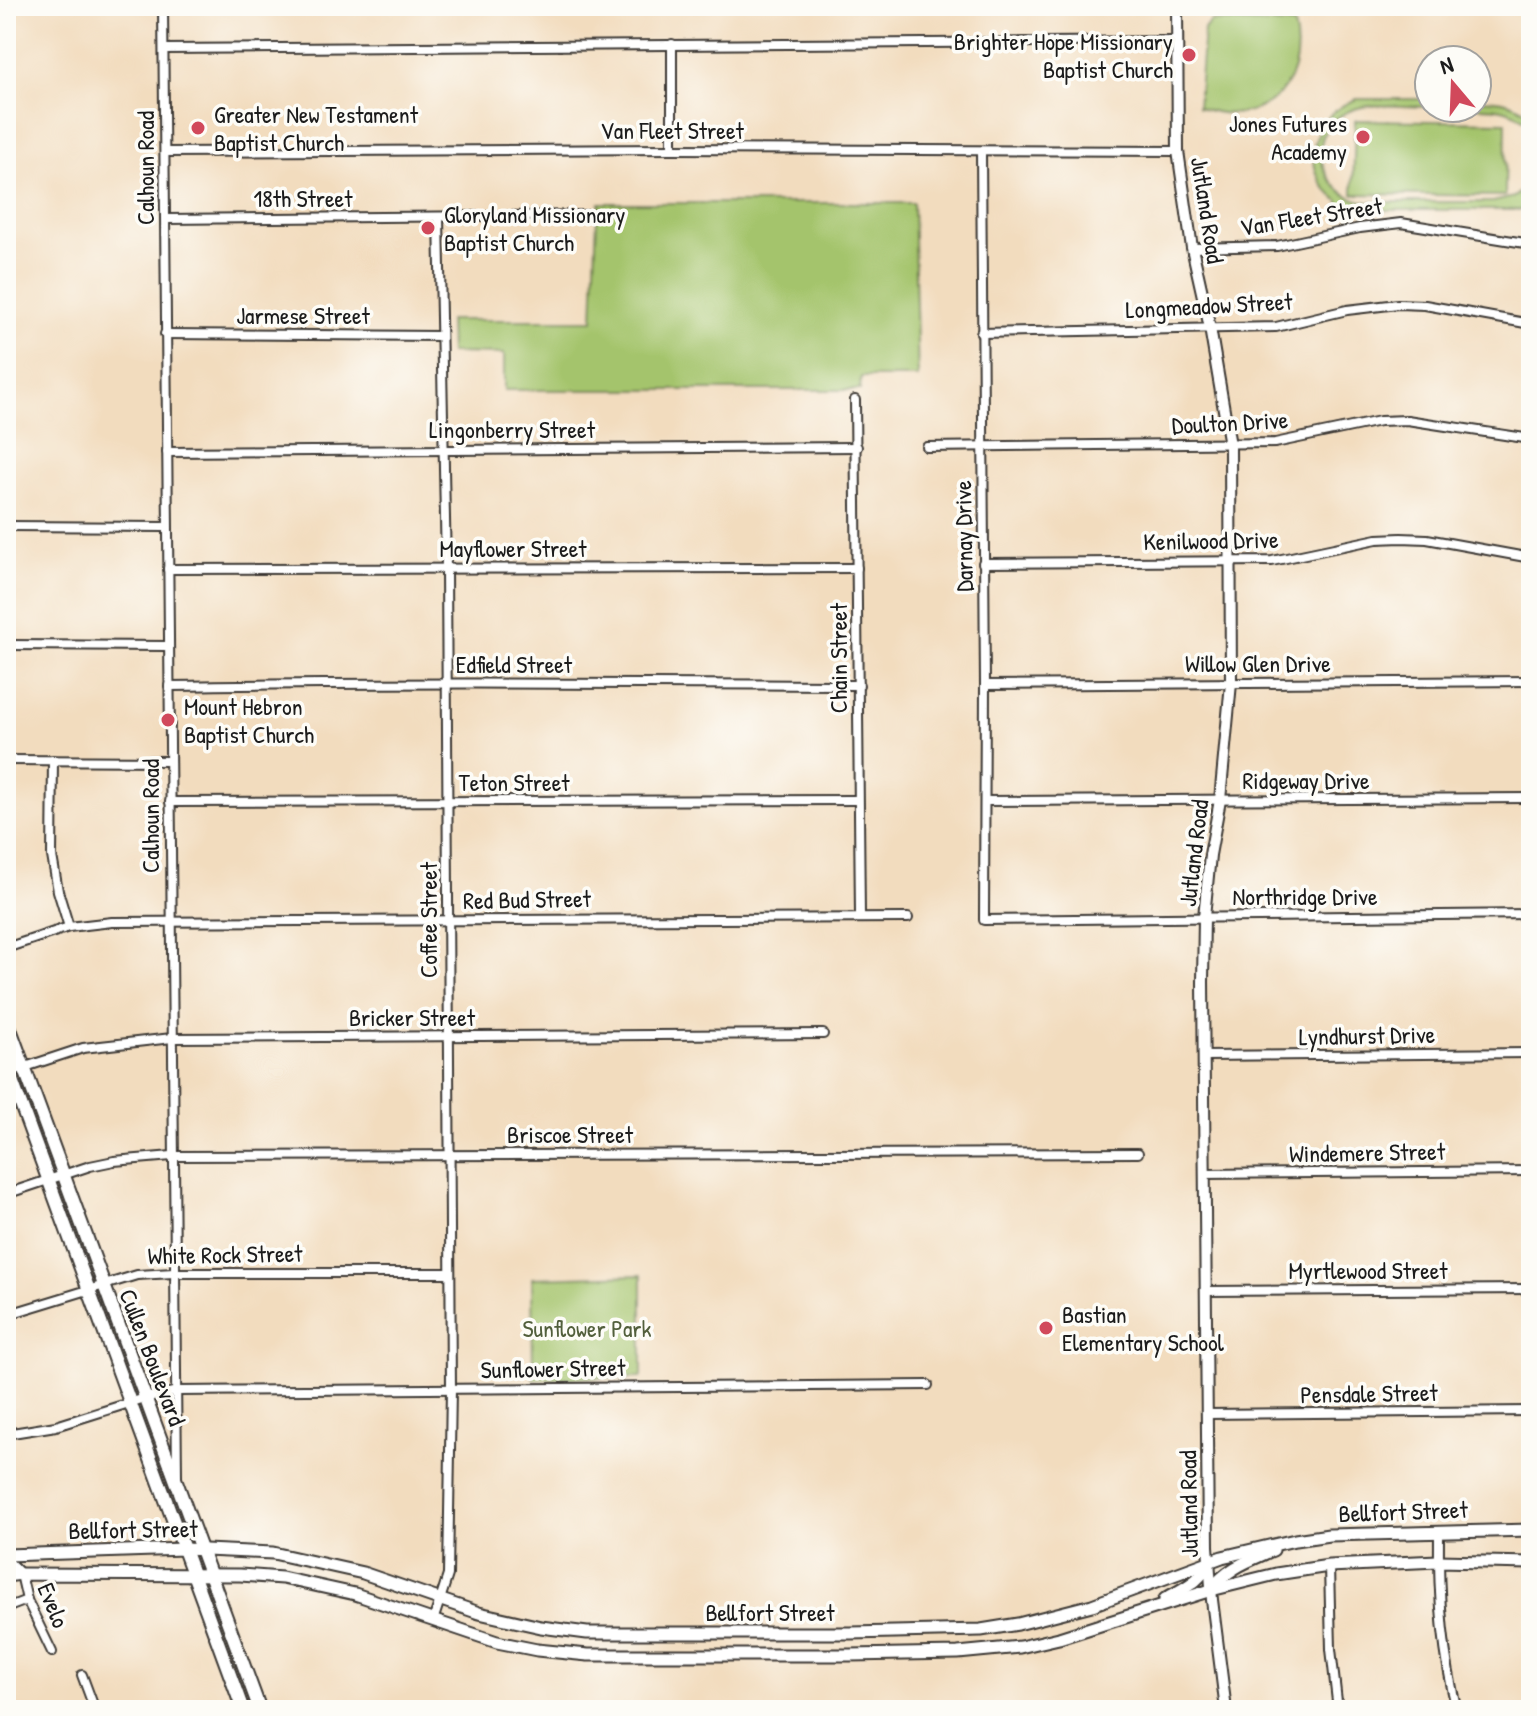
<svg xmlns="http://www.w3.org/2000/svg" width="1537" height="1716" viewBox="0 0 1537 1716" font-family="'Patrick Hand',sans-serif">
<style>
.green{fill:#a4c46c;stroke:#607044;stroke-width:2}
.lines{fill:none;stroke-linecap:round;stroke-linejoin:round}
.minor-casing{stroke:#3c3934;stroke-width:12}
.tertiary-casing{stroke:#3c3934;stroke-width:14}
.secondary-casing{stroke:#3c3934;stroke-width:15}
.primary-casing{stroke:#3c3934;stroke-width:16}
.minor{stroke:#fff;stroke-width:8}
.tertiary{stroke:#fff;stroke-width:10}
.secondary{stroke:#fff;stroke-width:11}
.primary{stroke:#fff;stroke-width:12}
.poi-dot{fill:#d1495b;stroke:#fdfcf7;stroke-width:3}
.labels{text-anchor:middle;dominant-baseline:central;stroke-width:7;stroke-linejoin:round;paint-order:stroke}
.poi-label{font-size:24px;fill:#1c1c1c;stroke:#fdfcf7;text-anchor:start}
.street-label{font-size:24px;fill:#1c1c1c;stroke:#fdfcf7}
.park-label{font-size:24px;fill:#525f3c;stroke:#fdfcf7}
</style>
<rect width="100%" height="100%" fill="#fdfcf7"/>
<filter id="ink" filterUnits="userSpaceOnUse"><feTurbulence type="fractalNoise" baseFrequency=".0125" numOctaves="2"/><feDisplacementMap in="SourceGraphic" scale="16" xChannelSelector="R" yChannelSelector="G"/><feConvolveMatrix kernelMatrix="1 2 1 2 8 2 1 2 1" color-interpolation-filters="sRGB"/></filter>
<filter id="wash" filterUnits="userSpaceOnUse"><feTurbulence type="fractalNoise" baseFrequency=".006" numOctaves="4" result="noise"/><feDisplacementMap in="SourceGraphic" scale="32" xChannelSelector="R" yChannelSelector="G"/><feGaussianBlur stdDeviation="1.8" result="paint"/><feColorMatrix in="noise" values="0 0 0 0 0 0 0 0 0 0 0 0 0 0 0 0 0 1.4 0 .05"/><feComposite in="paint" operator="in"/></filter>
<g filter="url(#wash)">
<rect width="100%" height="100%" fill="#f2dcbe"/>
<g class="green">
<path d="M1211,21l83,4c15,64 -35,105 -96,82l6,-78z"/>
<path d="M1357,99h72v8c-25,0 -59,-6 -82,5 -47,23 -26,84 21,90h125l21,-5 17,-15v12l-9,8v8h-183v-9c-42,-29 -29,-87 18,-102z"/>
<path d="M1477,99c22,0 37,2 54,16v12c-15,-18 -32,-20 -54,-20z"/>
<polygon points="1355,120 1506,122 1505,196 1353,194"/>
<polygon points="600,203 913,203 918,377 861,377 860,390 504,390 504,354 450,353 449,320 593,320 597,217"/>
<polygon points="642,1275 642,1377 533,1379 532,1278"/>
</g>
</g>
<g filter="url(#ink)">
<g class="lines">
<defs>
<g id="minor">
<polyline points="163,6 177,1477"/>
<polyline points="672,44 672,149"/>
<polyline points="165,49 1176,41"/>
<polyline points="981,151 985,685 984,920 1531,914"/>
<polyline points="165,152 672,149 1178,151"/>
<polyline points="167,219 596,215"/>
<polyline points="1192,248 1277,246 1360,228 1401,223 1531,244"/>
<polyline points="981,333 1276,327 1347,310 1398,304 1425,305 1531,324"/>
<polyline points="165,334 441,336"/>
<polyline points="855,400 860,916"/>
<polyline points="927,447 1275,443 1380,421 1407,420 1531,439"/>
<polyline points="167,452 857,447"/>
<polyline points="6,526 166,527"/>
<polyline points="983,563 1272,561 1377,539 1401,538 1427,539 1531,558"/>
<polyline points="168,569 857,568"/>
<polyline points="6,645 167,646"/>
<polyline points="985,685 1531,681"/>
<path d="M169,686c230,-4 460,-2 690,-1"/>
<polyline points="6,760 169,761"/>
<polyline points="53,760 52,856 58,891 69,927"/>
<polyline points="985,801 1531,798"/>
<polyline points="170,802 858,800"/>
<polyline points="6,948 69,927 112,922 908,918"/>
<polyline points="1204,1056 1531,1053"/>
<polyline points="7,1073 83,1048 172,1038 823,1034"/>
<polyline points="1204,1174 1531,1171"/>
<polyline points="6,1194 90,1166 114,1161 172,1156 1138,1153"/>
<polyline points="1205,1291 1531,1289"/>
<polyline points="6,1315 137,1275 174,1273 450,1273"/>
<polyline points="1207,1414 1531,1411"/>
<polyline points="6,1434 56,1426 145,1398 178,1391 928,1385"/>
<path d="M1439,1532c-1,60 3,120 18,178"/>
<polyline points="6,1559 21,1574 27,1600 52,1652"/>
<polyline points="1329,1566 1331,1649 1338,1710"/>
<polyline points="6,1608 27,1600"/>
<polyline points="433,1621 448,1575 451,1389 446,568 439,217"/>
<polyline points="82,1675 95,1710"/>
</g>
<polyline id="tertiary" points="1177,6 1178,151 1192,248 1210,328 1230,445 1231,683 1220,800 1210,855 1204,917 1203,982 1208,1546 1212,1600 1226,1710"/>
<g id="secondary">
<polyline points="6,1555 184,1549 273,1553 363,1573 479,1613 541,1627 587,1633 851,1633 981,1630 1018,1624 1092,1605 1222,1557 1295,1540 1329,1535 1531,1530"/>
<polyline points="6,1576 21,1574 240,1575 282,1578 355,1594 497,1642 537,1650 588,1655 850,1655 958,1653 1020,1647 1059,1638 1211,1590 1276,1574 1329,1566 1438,1561 1531,1563"/>
<path d="M1211,1590c16,-22 37,-29 62,-40"/>
<path d="M1165,1599c17,-10 38,-18 44,-38"/>
</g>
<g id="primary">
<polyline points="6,1018 260,1710"/>
<polyline points="6,1064 243,1710"/>
</g>
</defs>
<use href="#minor" class="minor-casing"/>
<use href="#tertiary" class="tertiary-casing"/>
<use href="#secondary" class="secondary-casing"/>
<use href="#primary" class="primary-casing"/>
<use href="#minor" class="minor"/>
<use href="#tertiary" class="tertiary"/>
<use href="#secondary" class="secondary"/>
<use href="#primary" class="primary"/>
</g>
</g>
<g class="poi-dot">
<circle cx="1189" cy="55" r="8"/>
<circle cx="198" cy="128" r="8"/>
<circle cx="1363" cy="137" r="8"/>
<circle cx="428" cy="228" r="8"/>
<circle cx="168" cy="720" r="8"/>
<circle cx="1046" cy="1328" r="8"/>
</g>
<g class="labels">
<g class="poi-label">
<text x="1173" y="41" text-anchor="end">Brighter Hope Missionary<tspan x="1173" dy="28">Baptist Church</tspan></text>
<text x="214" y="114">Greater New Testament<tspan x="214" dy="28">Baptist Church</tspan></text>
<text x="1347" y="123" text-anchor="end">Jones Futures<tspan x="1347" dy="28">Academy</tspan></text>
<text x="444" y="214">Gloryland Missionary<tspan x="444" dy="28">Baptist Church</tspan></text>
<text x="184" y="706">Mount Hebron<tspan x="184" dy="28">Baptist Church</tspan></text>
<text x="1062" y="1314">Bastian<tspan x="1062" dy="28">Elementary School</tspan></text>
</g>
<g class="street-label">
<text x="672" y="130">Van Fleet Street</text>
<text transform="translate(145 168) rotate(-90)">Calhoun Road</text>
<text x="303" y="198">18th Street</text>
<text transform="translate(1208 210) rotate(81)">Jutland Road</text>
<text transform="translate(1311 216) rotate(-9)">Van Fleet Street</text>
<text transform="translate(1209 305) rotate(-3)">Longmeadow Street</text>
<text x="303" y="315">Jarmese Street</text>
<text transform="translate(1230 422) rotate(-3)">Doulton Drive</text>
<text x="512" y="429">Lingonberry Street</text>
<text transform="translate(963 536) rotate(-91)">Darnay Drive</text>
<text transform="translate(1211 540) rotate(-1)">Kenilwood Drive</text>
<text x="513" y="548">Mayflower Street</text>
<text transform="translate(838 658) rotate(-90)">Chain Street</text>
<text x="1258" y="663">Willow Glen Drive</text>
<text x="514" y="664">Edfield Street</text>
<text x="1306" y="780">Ridgeway Drive</text>
<text x="514" y="782">Teton Street</text>
<text transform="translate(150 816) rotate(-90)">Calhoun Road</text>
<text transform="translate(1193 853) rotate(-83)">Jutland Road</text>
<text x="1305" y="896">Northridge Drive</text>
<text transform="translate(527 899) rotate(-1)">Red Bud Street</text>
<text transform="translate(428 920) rotate(-90)">Coffee Street</text>
<text x="412" y="1017">Bricker Street</text>
<text transform="translate(1367 1035) rotate(-1)">Lyndhurst Drive</text>
<text x="570" y="1134">Briscoe Street</text>
<text transform="translate(1367 1152) rotate(-1)">Windemere Street</text>
<text transform="translate(225 1254) rotate(-1)">White Rock Street</text>
<text x="1368" y="1270">Myrtlewood Street</text>
<text transform="translate(153 1357) rotate(69)">Cullen Boulevard</text>
<text transform="translate(553 1368) rotate(-1)">Sunflower Street</text>
<text transform="translate(1369 1393) rotate(-1)">Pensdale Street</text>
<text transform="translate(1188 1504) rotate(-91)">Jutland Road</text>
<text transform="translate(1403 1511) rotate(-2)">Bellfort Street</text>
<text transform="translate(133 1529) rotate(-1)">Bellfort Street</text>
<text transform="translate(54 1605) rotate(68)">Evelo</text>
<text x="770" y="1612">Bellfort Street</text>
</g>
<g class="park-label">
<text x="587" y="1328">Sunflower Park</text>
</g>
</g>
<rect width="1537" height="1716" fill="none" stroke="#fdfcf7" stroke-width="32"/>
<g transform="translate(1453 84) rotate(341)"><circle r="38" fill="#fdfcf7" stroke="#a3a29f" stroke-width="2"/>
<path d="M0-6L14 30L0 20L-14 30Z" fill="#d1495b"/>
<text y="-12" font-size="22" font-weight="bold" text-anchor="middle" fill="#1c1c1c">N</text>
</g>
</svg>
